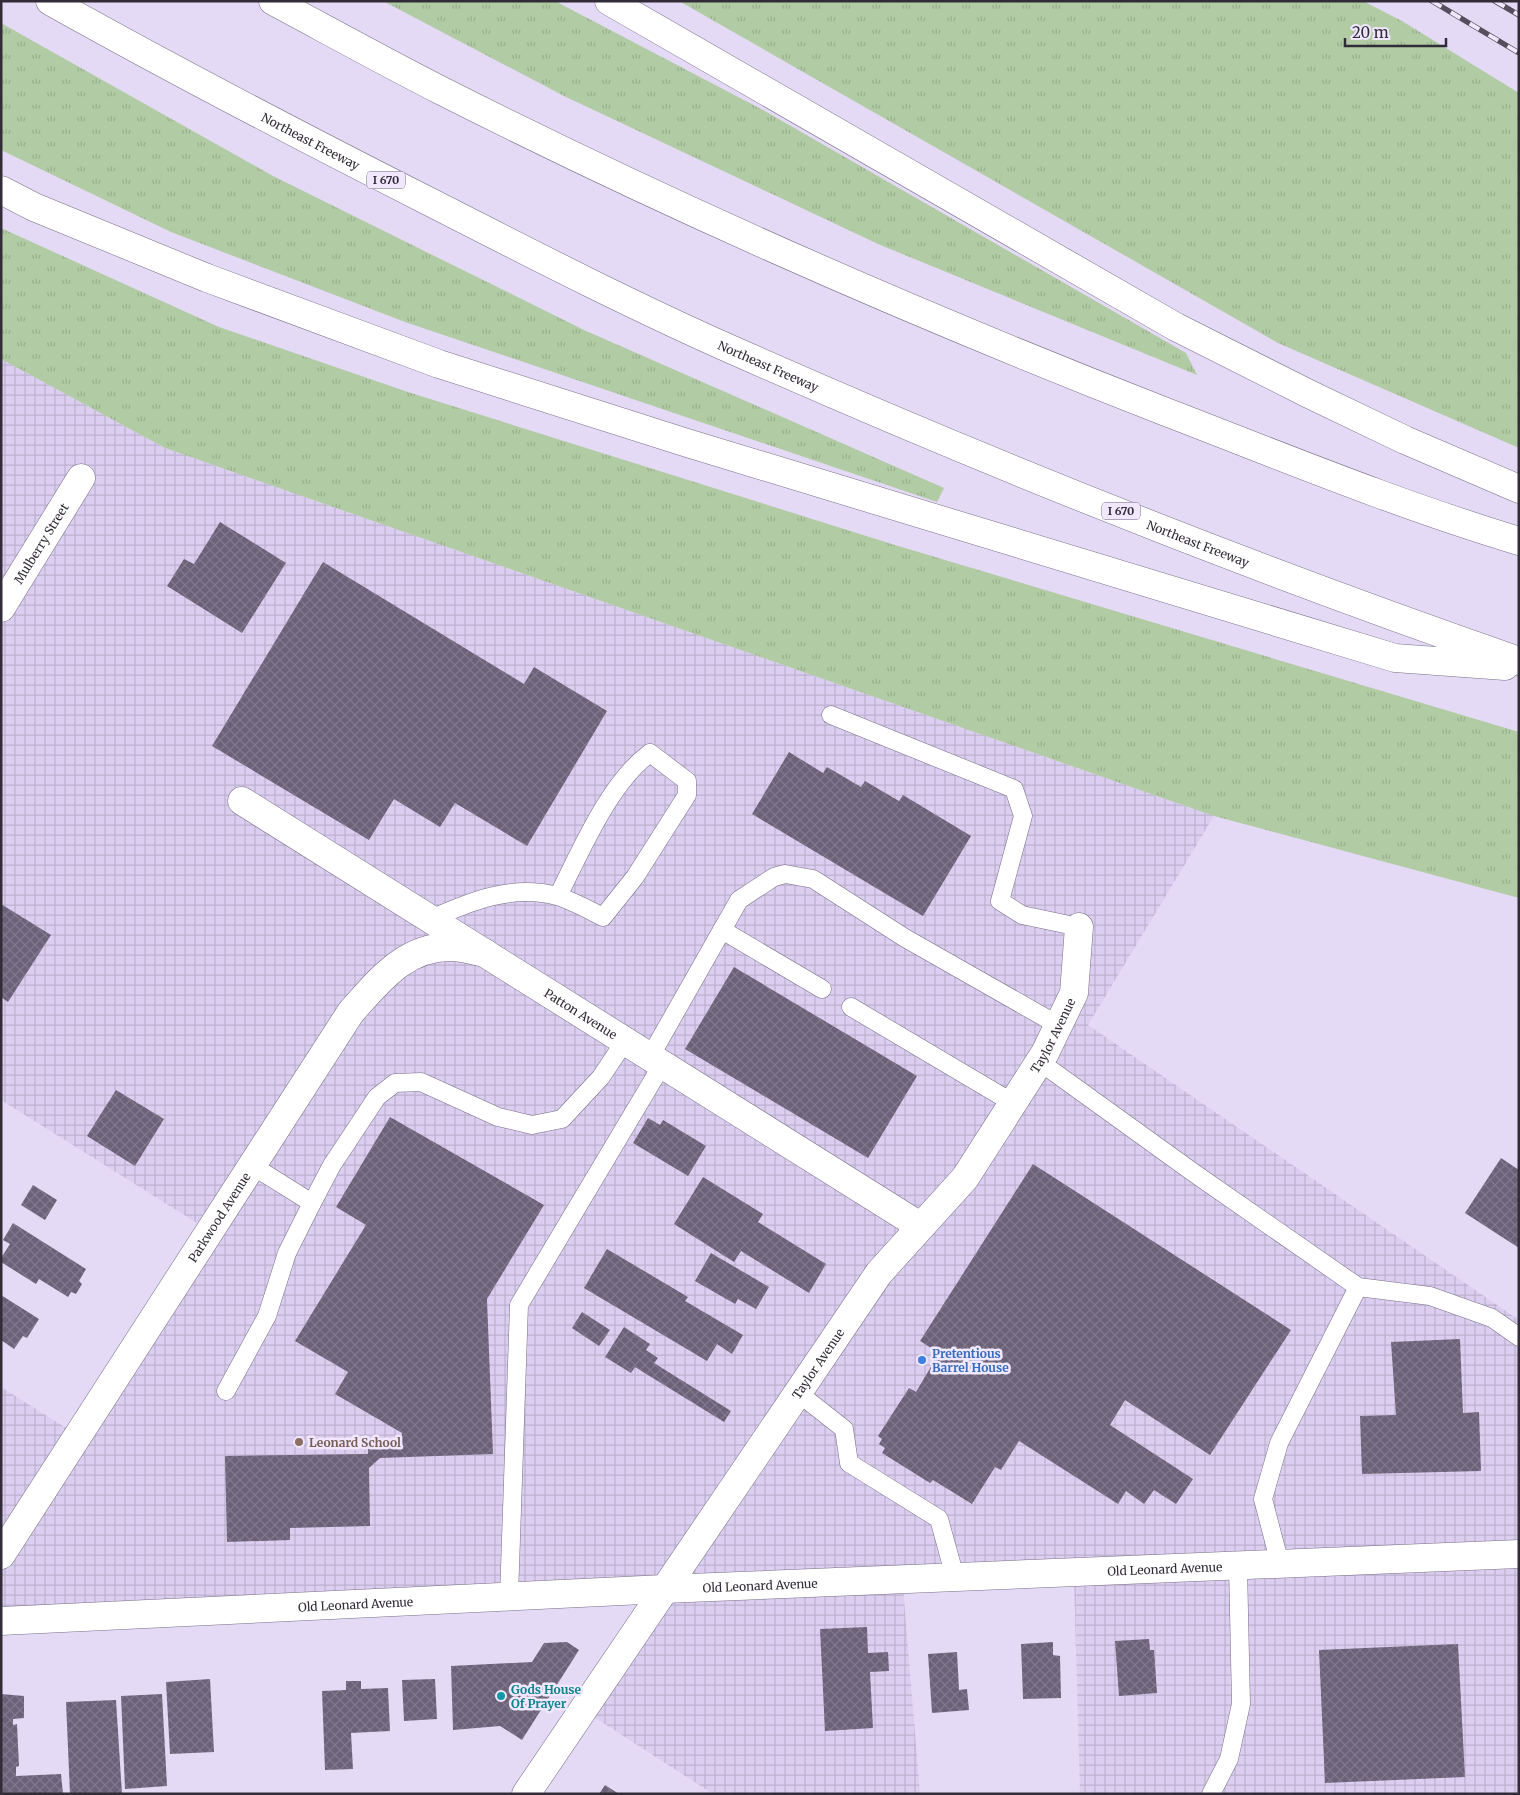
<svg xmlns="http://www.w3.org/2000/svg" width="1520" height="1795" viewBox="0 0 1520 1795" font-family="Merriweather,serif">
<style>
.industrial{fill:url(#industrial-grid)}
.grass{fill:url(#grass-tufts)}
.building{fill:url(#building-cross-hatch)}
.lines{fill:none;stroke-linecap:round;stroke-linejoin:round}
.lane-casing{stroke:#786e87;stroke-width:19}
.street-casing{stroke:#786e87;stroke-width:29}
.highway-casing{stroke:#786e87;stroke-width:29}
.lane{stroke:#fff;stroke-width:18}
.street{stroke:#fff;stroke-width:28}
.highway{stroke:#fff;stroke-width:28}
.rail-casing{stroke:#554f5d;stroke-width:5.5}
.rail{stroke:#f1e8ff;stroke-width:4;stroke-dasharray:11;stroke-linecap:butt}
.shop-dot{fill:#3f7fe0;stroke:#f1e8ff;stroke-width:2}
.education-dot{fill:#8d6e63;stroke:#f1e8ff;stroke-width:2}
.culture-dot{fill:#0f9aa8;stroke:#f1e8ff;stroke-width:2}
.labels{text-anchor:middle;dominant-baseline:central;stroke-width:5;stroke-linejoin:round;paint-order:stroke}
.shield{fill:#f1e8ff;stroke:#6b6473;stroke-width:1}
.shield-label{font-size:11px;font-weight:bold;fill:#312c37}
.street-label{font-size:12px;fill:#312c37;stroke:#f1e8ff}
.shop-label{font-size:12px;font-weight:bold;fill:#366cbe;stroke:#f1e8ff;text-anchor:start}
.education-label{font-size:12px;font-weight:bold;fill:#785e54;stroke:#f1e8ff;text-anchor:start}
.culture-label{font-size:12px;font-weight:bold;fill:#0d838f;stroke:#f1e8ff;text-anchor:start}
</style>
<defs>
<pattern id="industrial-grid" width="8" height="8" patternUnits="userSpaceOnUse" patternTransform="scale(1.25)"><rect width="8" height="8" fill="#dccef1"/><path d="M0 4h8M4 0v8" fill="none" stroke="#bdb1cf"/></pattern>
<pattern id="grass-tufts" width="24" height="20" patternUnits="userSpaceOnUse" patternTransform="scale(1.25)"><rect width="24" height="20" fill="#b1cca4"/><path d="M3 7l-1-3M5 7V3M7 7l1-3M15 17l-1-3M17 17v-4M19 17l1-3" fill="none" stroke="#99af8e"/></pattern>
<pattern id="building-cross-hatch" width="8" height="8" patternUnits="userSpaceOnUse" patternTransform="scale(1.25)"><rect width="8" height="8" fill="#6b6179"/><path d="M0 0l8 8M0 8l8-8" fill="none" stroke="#80798c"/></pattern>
</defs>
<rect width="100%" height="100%" fill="#e5daf6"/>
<polygon class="industrial" points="1,359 165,448 1214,816 1088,1025 1519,1320 1519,1794 1080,1794 1074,1579 903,1587 920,1794 713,1794 574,1704 644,1594 1,1627 1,1387 82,1438 216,1235 1,1100"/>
<g class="grass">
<polygon points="383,1 555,1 763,110 1186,353 1197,375 878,244 564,96"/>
<polygon points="679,1 1363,1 1402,21 1519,93 1519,448 1278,343"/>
<polygon points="1,23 273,176 584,330 944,488 937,502 405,322 171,232 1,150"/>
<polygon points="1,228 219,327 408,392 895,545 1519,732 1519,898 1214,816 165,448 1,359"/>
</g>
<g class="building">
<polygon points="220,522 286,563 242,633 167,586 184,559 194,564"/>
<polygon points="323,562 524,684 534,667 607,711 527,846 455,803 440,827 394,799 369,840 212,746"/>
<polygon points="789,752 823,773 827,767 861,787 865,781 899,801 903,795 971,836 923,916 752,814"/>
<polygon points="1,904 51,935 8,1002 1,997"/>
<polygon points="734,967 917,1076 868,1158 685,1049"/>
<polygon points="116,1090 164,1119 135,1166 87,1136"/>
<polygon points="390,1117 544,1205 487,1299 493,1454 380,1458 369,1468 370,1526 290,1528 290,1540 227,1542 225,1456 368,1454 368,1449 402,1447 402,1433 335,1394 348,1372 295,1341 366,1225 336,1207"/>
<polygon points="648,1118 660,1125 663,1120 706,1146 688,1176 633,1143"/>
<polygon points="1501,1158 1519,1170 1519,1248 1465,1213"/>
<polygon points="1033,1164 1291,1330 1210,1455 1125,1400 1110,1425 1193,1479 1176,1504 1154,1490 1144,1504 1126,1491 1118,1504 1019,1441 1001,1470 995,1467 972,1504 933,1480 930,1483 882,1453 885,1448 879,1444 882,1439 878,1436 909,1388 916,1392 939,1353 920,1341"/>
<polygon points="703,1177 763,1214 758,1222 826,1264 809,1293 741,1251 734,1262 674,1224"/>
<polygon points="33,1185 57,1200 45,1220 21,1205"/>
<polygon points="13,1223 86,1269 79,1281 82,1284 76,1294 71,1292 68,1297 39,1279 36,1284 1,1262 1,1258 10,1244 3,1240"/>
<polygon points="607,1249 688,1297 685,1301 743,1335 732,1354 717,1344 707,1361 584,1288"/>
<polygon points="711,1253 769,1287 756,1309 738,1299 735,1304 695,1281"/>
<polygon points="1,1295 39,1319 27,1338 23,1336 14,1349 1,1340"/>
<polygon points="582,1312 610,1330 599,1346 572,1328"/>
<polygon points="624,1327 650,1344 646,1350 658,1358 654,1363 731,1411 724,1422 635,1367 631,1373 605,1357"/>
<polygon points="1460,1339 1463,1413 1479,1412 1481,1471 1362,1474 1360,1416 1396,1415 1391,1342"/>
<polygon points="867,1627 868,1653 888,1652 889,1671 870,1672 873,1728 825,1731 820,1629"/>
<polygon points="1149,1639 1150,1650 1154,1650 1157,1693 1119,1696 1115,1641"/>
<polygon points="567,1642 579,1650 522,1740 500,1726 453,1730 451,1666 532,1662 544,1643"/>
<polygon points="1053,1642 1053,1655 1060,1656 1061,1698 1023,1699 1021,1644"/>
<polygon points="1458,1644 1465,1777 1325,1783 1319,1650"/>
<polygon points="957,1652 959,1690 967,1689 969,1710 932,1713 928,1654"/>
<polygon points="210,1679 214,1752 170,1754 166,1682"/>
<polygon points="435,1679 437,1719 404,1721 402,1680"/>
<polygon points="346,1681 361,1681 361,1689 388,1688 390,1731 351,1733 353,1769 325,1770 322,1691 346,1690"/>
<polygon points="1,1694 24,1696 24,1718 13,1719 13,1725 17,1724 19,1766 16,1767 16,1776 61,1774 63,1794 1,1794"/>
<polygon points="162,1694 167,1786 125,1789 121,1696"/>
<polygon points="116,1700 122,1794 70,1794 66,1702"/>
<polygon points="605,1785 619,1794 599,1794"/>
</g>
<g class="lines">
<defs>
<g id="lane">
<polyline points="831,715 1014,789 1023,816 1000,901 1022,915 1079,927"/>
<path d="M431,919c40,-18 82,-35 126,-23 16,5 32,14 46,21l32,-40 52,-82v-14l-37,-28c-41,30 -69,98 -92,143"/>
<polyline points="722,930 822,989"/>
<polyline points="851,1007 1013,1103"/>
<polyline points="650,1057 739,900 774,877 785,874 813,879 905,938 1058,1025"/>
<polyline points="1040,1062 1194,1173 1358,1287 1430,1296 1492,1318 1519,1337"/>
<polyline points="253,1166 312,1203"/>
<polyline points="226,1391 267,1316 287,1253 312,1203 332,1165 377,1097 395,1083 421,1082 498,1117 532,1125 562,1119 601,1077 625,1041"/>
<polyline points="797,1392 844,1429 849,1463 939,1519 955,1577"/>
<polyline points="1280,1564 1263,1499 1279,1443 1358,1287"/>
<polyline points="509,1597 519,1305 662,1065"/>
<polyline points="1211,1794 1229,1759 1241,1704 1238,1566"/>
</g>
<g id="street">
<path id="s1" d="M1,608l80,-130"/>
<path id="s2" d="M242,801l678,425"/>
<path id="s3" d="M1,1555l350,-543c27,-30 54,-66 100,-65 11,0 23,4 34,6"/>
<path id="s4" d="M1,1621l663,-32 855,-35"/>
<path id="s5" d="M526,1794l353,-521 86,-95 80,-125 29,-60 5,-66"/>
</g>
<g id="highway">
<path id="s6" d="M50,1c125,70 252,136 380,201 98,50 197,101 298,146 259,115 523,220 791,313"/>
<path d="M273,1c56,30 112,61 169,90 235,119 478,225 724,321 117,45 233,93 353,129"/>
<polyline points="609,1 1176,327 1309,394 1405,440 1519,489"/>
<polyline points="1,190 34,207 207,278 439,364 684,442 1395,658 1505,666"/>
</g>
</defs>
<use href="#lane" class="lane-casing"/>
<use href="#street" class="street-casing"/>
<use href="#highway" class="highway-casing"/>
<use href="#lane" class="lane"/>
<use href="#street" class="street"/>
<use href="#highway" class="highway"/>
<defs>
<g id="rail">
<polyline points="1432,1 1519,53"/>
<polyline points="1495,1 1519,15"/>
</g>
</defs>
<use href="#rail" class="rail-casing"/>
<use href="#rail" class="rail"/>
</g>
<circle class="shop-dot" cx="922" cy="1360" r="5"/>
<circle class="education-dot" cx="299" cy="1442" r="5"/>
<circle class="culture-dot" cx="501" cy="1696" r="5"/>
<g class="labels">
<g class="shield">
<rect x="367" y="171.5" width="38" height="17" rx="4"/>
<rect x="1102" y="502.5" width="38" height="17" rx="4"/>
</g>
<g class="shield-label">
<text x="386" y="180">I 670</text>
<text x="1121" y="511">I 670</text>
</g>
<g class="street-label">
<text stroke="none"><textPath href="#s6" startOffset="296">Northeast Freeway</textPath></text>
<text stroke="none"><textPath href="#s6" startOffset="806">Northeast Freeway</textPath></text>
<text stroke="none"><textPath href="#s6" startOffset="1271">Northeast Freeway</textPath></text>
<text stroke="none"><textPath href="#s1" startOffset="76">Mulberry Street</textPath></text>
<text stroke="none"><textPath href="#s2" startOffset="400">Patton Avenue</textPath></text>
<text stroke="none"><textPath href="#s5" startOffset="925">Taylor Avenue</textPath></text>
<text stroke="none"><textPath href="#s3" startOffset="402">Parkwood Avenue</textPath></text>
<text stroke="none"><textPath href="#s5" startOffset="520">Taylor Avenue</textPath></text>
<text stroke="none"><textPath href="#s4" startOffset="1165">Old Leonard Avenue</textPath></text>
<text stroke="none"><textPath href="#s4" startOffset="760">Old Leonard Avenue</textPath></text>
<text stroke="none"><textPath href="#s4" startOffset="355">Old Leonard Avenue</textPath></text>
</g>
<g class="shop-label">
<text x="932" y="1353">Pretentious<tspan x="932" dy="14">Barrel House</tspan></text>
</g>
<g class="education-label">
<text x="309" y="1442">Leonard School</text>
</g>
<g class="culture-label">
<text x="511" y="1689">Gods House<tspan x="511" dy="14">Of Prayer</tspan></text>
</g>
</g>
<rect width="1520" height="1795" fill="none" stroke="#312c37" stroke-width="5"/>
<path d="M1345 38v8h101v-8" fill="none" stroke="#312c37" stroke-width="2.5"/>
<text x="1352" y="38" font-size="15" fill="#312c37" stroke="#f1e8ff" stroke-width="4" paint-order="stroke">20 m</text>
</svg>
